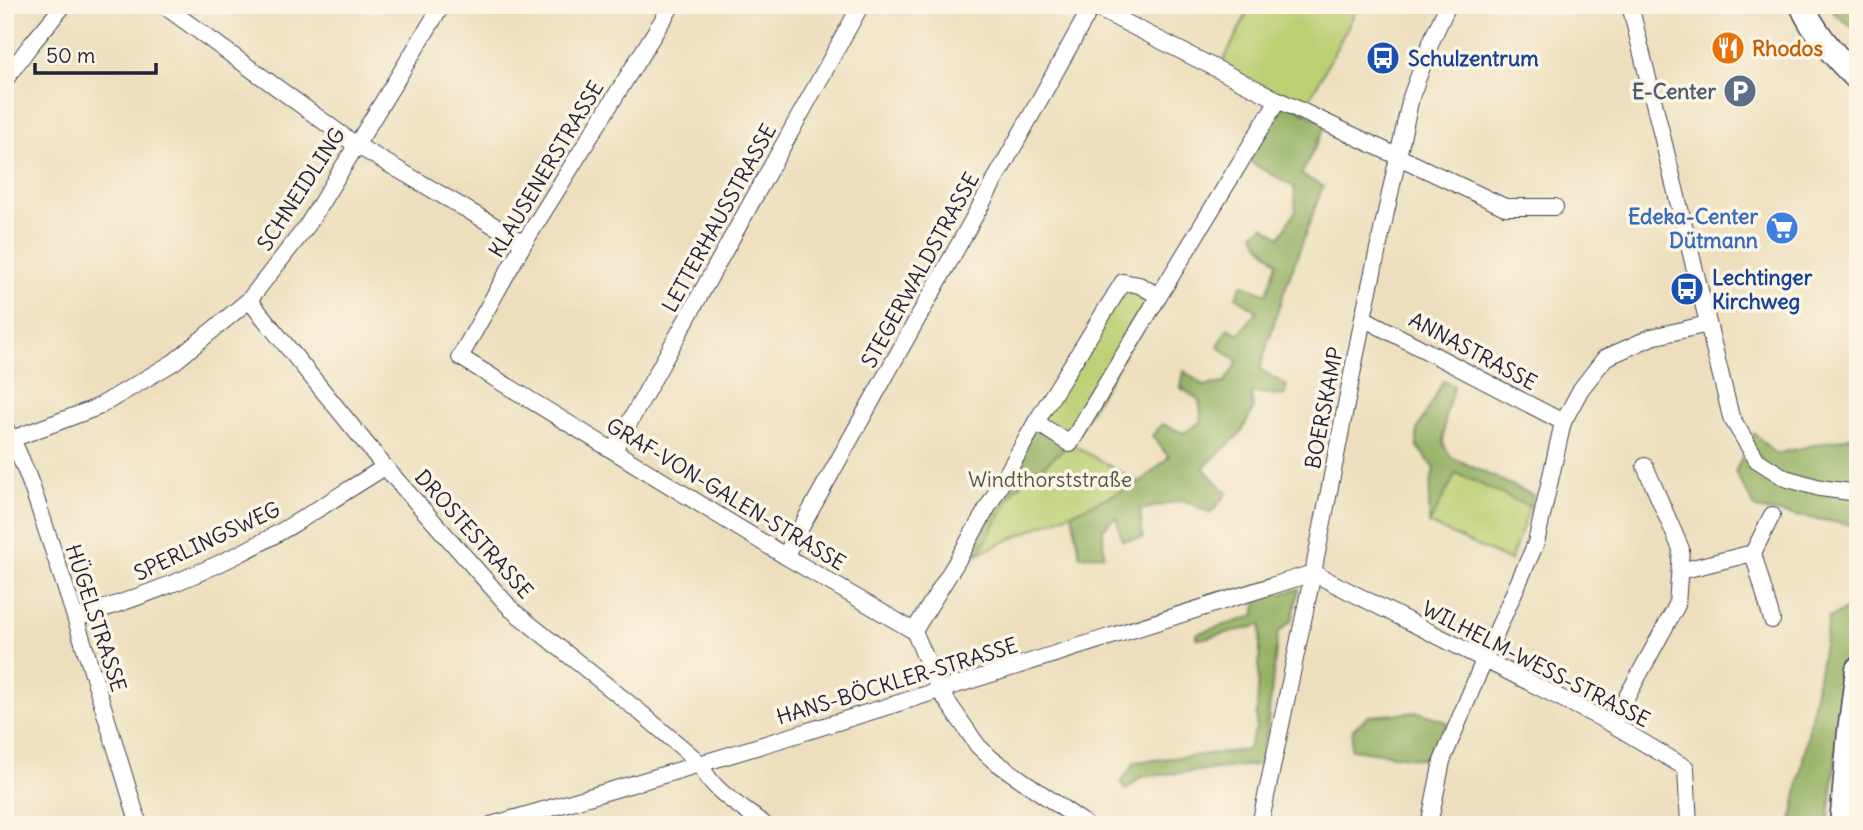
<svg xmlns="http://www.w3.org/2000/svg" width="1863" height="830" viewBox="0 0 1863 830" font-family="Delius,sans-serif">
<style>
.green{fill:#bccf73;stroke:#6f7857;stroke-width:2}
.forest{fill:#95b265;stroke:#5c6a50;stroke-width:2}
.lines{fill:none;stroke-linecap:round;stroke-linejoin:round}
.minor-casing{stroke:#403e4e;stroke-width:18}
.highway-casing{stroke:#403e4e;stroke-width:27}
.minor{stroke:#fff;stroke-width:16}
.highway{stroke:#fff;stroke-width:24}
.labels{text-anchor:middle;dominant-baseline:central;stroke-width:7;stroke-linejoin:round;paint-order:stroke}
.food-label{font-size:21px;font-weight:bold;fill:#c56008;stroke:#fcf5e5;text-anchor:start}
.transit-label{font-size:21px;font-weight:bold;fill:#164399;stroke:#fcf5e5;text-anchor:start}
.service-label{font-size:21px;font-weight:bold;fill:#4e5e75;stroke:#fcf5e5;text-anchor:end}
.street-label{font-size:21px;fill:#22223b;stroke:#fcf5e5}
.shop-label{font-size:21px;font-weight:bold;fill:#366cbe;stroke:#fcf5e5;text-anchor:end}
.park-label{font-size:21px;fill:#50564c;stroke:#fcf5e5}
</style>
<rect width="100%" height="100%" fill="#fcf5e5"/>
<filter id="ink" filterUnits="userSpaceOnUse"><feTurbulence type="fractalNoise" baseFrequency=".0143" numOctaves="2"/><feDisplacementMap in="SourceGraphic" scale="14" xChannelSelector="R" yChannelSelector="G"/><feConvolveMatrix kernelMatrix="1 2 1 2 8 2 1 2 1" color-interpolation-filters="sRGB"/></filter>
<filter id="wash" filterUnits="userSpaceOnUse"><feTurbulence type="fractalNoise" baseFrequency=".00686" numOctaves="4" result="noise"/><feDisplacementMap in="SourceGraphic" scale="28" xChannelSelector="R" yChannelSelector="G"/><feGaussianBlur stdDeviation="1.57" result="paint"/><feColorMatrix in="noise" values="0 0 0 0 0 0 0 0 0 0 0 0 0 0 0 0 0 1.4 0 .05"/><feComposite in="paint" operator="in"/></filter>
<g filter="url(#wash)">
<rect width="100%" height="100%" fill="#eddfbd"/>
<g class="green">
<polygon points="1251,5 1359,5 1303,112 1219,70"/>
<polygon points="1123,282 1159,296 1071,444 1140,483 956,563"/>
<polygon points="1456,473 1530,507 1510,561 1429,524"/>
</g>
<g class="forest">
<polygon points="1831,5 1858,5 1858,31 1835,14"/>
<polygon points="1278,100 1327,123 1301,175 1323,186 1281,300 1260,369 1287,386 1284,396 1251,392 1253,409 1241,433 1203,468 1227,493 1211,513 1183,500 1140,510 1143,538 1122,540 1116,516 1103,529 1104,555 1080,556 1072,513 1140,483 1169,457 1152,436 1162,424 1184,433 1202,421 1199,400 1181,388 1184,371 1204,386 1224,383 1238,362 1218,346 1228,328 1239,334 1257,311 1236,297 1242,284 1267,294 1277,262 1259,243 1254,233 1264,226 1280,237 1296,210 1294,187 1243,158"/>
<polygon points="1443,381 1454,386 1446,413 1443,443 1451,457 1533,495 1530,507 1456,473 1429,524 1429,495 1434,468 1417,446 1417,430"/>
<polygon points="1036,422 1070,444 1015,489 979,553 956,563"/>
<polygon points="1754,433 1775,454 1858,435 1858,526 1756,509 1735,472"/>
<polygon points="1858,540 1858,592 1844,685 1828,825 1791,825 1829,618 1847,609"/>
<polygon points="1299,589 1292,620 1278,633 1263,764 1141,777 1126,790 1121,783 1135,762 1247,750 1256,729 1261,625 1201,639 1196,638 1196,634 1254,616 1257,600"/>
<polygon points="1419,712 1447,722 1435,761 1351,749 1353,729 1369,716"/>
</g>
</g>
<g filter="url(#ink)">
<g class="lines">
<defs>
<g id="minor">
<polyline points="163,5 356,145 524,243"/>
<polyline points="672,5 524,243 460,357 785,556 914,631 940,691 978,746 993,760 1084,823"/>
<polyline points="1091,5 1278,100 1505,207 1555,207"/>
<polyline points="1630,5 1731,417 1757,460 1785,478 1820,488 1858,493"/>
<polyline points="5,80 29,47 64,5"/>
<path d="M249,300l136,167 127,143 129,103 59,50c11,28 42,44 65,62"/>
<polyline points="1363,318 1563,422"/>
<polyline points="1036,422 1070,444 1159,296"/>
<path d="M5,427c23,39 35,86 50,129 30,89 57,179 84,269"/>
<polyline points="12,439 98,407 174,362 249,300 307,226 442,5"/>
<polyline points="614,450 861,5"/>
<polyline points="1753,553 1772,620"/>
<polyline points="785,556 1092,6"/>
<polyline points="1680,571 1753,553 1772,515"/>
<path d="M76,618c55,-18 109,-37 161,-63 51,-25 99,-58 148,-88"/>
<polyline points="914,631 956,563 1036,422 1123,282 1139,285 1159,296 1278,100"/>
<polyline points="1612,724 1677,605 1681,549 1645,466"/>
<path d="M491,825c276,-78 549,-167 822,-252l299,151 74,44 3,57"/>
<polyline points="1260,825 1313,573 1363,318 1411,97 1433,37 1448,5"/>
<polyline points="1429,825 1442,761 1484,660 1536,543 1563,422 1581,389 1605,358 1652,337 1708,324"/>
</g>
<g id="highway">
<path d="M1802,5c12,28 34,53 56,74"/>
<polyline points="1842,825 1850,731 1858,669"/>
</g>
</defs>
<use href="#minor" class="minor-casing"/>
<use href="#highway" class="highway-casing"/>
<use href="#minor" class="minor"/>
<use href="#highway" class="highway"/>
</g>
</g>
<defs>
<symbol id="restaurant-disc" viewBox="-11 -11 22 22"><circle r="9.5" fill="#e8710a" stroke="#fcf5e5"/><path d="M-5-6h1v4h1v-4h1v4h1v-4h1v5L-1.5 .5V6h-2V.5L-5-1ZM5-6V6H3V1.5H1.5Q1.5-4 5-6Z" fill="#fff"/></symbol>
<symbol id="bus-disc" viewBox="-11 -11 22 22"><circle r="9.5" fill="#1a4fb4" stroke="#fcf5e5"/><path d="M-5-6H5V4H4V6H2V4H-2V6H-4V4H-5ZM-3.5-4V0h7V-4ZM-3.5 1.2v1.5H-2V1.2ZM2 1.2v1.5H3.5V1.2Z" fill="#fff"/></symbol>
<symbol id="parking-disc" viewBox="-11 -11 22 22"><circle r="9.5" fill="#5c6f8a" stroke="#fcf5e5"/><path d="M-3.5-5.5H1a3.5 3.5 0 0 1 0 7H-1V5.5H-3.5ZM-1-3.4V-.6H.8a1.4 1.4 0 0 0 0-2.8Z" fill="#fff"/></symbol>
<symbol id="supermarket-disc" viewBox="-11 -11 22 22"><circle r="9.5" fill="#3f7fe0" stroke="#fcf5e5"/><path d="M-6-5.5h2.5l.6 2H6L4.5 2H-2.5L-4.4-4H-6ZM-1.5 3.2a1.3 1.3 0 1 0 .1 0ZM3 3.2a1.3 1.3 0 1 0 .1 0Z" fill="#fff"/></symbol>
</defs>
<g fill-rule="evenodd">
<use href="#restaurant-disc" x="1709" y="29" width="38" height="38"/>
<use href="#bus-disc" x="1364" y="39" width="38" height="38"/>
<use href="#parking-disc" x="1721" y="72" width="38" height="38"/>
<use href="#supermarket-disc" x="1763" y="209" width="38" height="38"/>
<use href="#bus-disc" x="1668" y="270" width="38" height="38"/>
</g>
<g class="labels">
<g class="food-label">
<text x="1752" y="48">Rhodos</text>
</g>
<g class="transit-label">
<text x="1408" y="58">Schulzentrum</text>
<text x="1712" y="277">Lechtinger<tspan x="1712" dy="24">Kirchweg</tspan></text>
</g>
<g class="service-label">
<text x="1716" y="91">E-Center</text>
</g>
<g class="street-label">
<text transform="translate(546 169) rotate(-59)">KLAUSENERSTRASSE</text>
<text transform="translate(301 189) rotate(-57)">SCHNEIDLING</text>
<text transform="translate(719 218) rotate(-61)">LETTERHAUSSTRASSE</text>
<text transform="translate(920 270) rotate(-61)">STEGERWALDSTRASSE</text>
<text transform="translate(1473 351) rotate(28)">ANNASTRASSE</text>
<text transform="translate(1324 408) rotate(-79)">BOERSKAMP</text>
<text transform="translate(726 494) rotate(31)">GRAF-VON-GALEN-STRASSE</text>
<text transform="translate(474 534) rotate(48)">DROSTESTRASSE</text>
<text transform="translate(207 541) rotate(-25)">SPERLINGSWEG</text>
<text transform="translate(96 618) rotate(72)">HÜGELSTRASSE</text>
<text transform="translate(1536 664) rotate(27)">WILHELM-WESS-STRASSE</text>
<text transform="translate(897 681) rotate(-17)">HANS-BÖCKLER-STRASSE</text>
</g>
<g class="shop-label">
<text x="1758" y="216">Edeka-Center<tspan x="1758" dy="24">Dütmann</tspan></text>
</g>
<g class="park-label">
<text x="1050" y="479">Windthorststraße</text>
</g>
</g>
<rect width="1863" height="830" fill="none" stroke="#fcf5e5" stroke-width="28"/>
<path d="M35 63v10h121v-10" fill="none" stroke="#22223b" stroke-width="3.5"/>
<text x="46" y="63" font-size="21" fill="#22223b" stroke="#fcf5e5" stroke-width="5" paint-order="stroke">50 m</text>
</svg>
